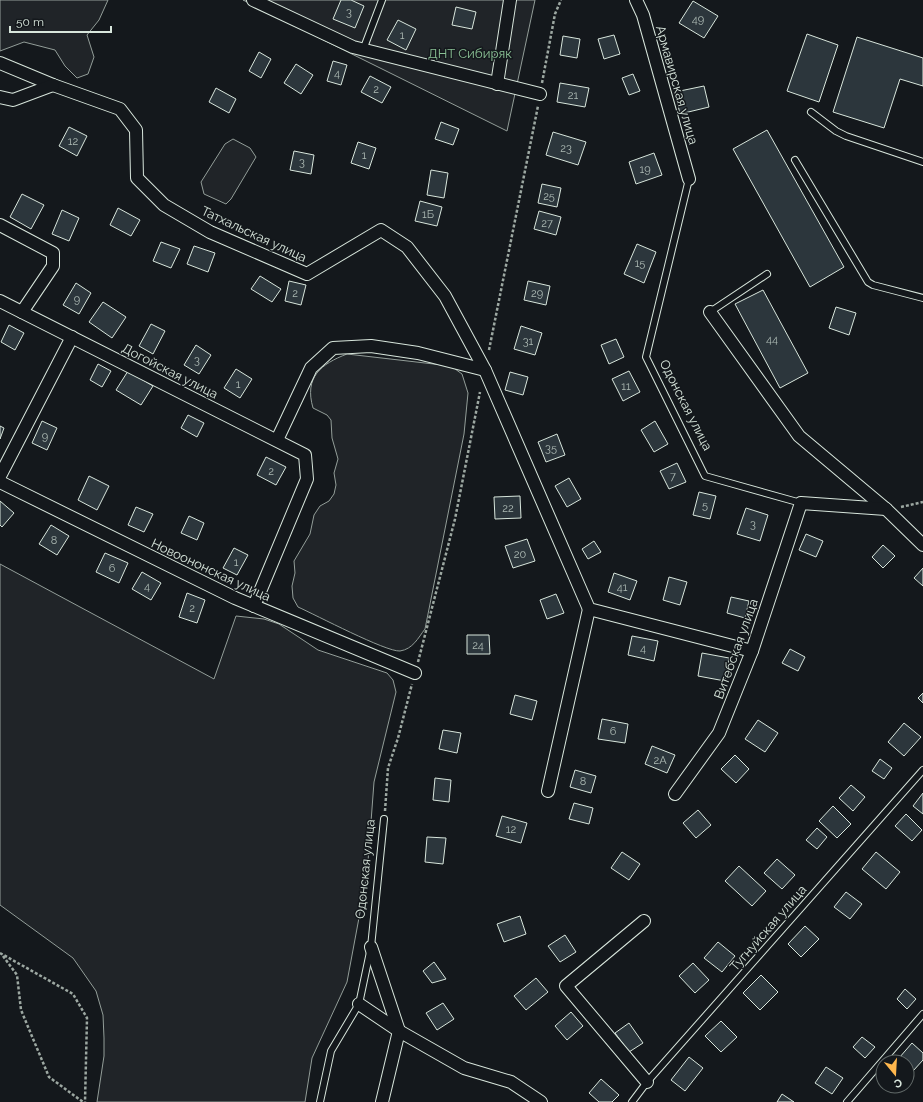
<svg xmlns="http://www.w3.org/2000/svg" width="923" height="1102" viewBox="0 0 923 1102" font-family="Raleway,sans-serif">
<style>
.green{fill:#202428;stroke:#939e99}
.building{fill:#2c363c;stroke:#d8e6dc}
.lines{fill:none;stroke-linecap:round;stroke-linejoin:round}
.lane-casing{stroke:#d8e6dc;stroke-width:8}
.street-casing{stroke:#d8e6dc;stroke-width:14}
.path{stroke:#9da8a2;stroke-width:2.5;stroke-dasharray:3 2;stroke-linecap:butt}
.lane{stroke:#14181c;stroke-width:6}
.street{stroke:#14181c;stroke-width:12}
.labels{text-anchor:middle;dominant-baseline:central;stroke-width:3;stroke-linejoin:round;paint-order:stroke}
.number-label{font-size:11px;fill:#adbab4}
.park-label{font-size:13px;fill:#8ac095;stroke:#14181c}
.street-label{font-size:13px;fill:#d8e6dc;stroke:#14181c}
</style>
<rect width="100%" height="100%" fill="#14181c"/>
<g class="green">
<polygon points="0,0 108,0 99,20 87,35 94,57 88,74 77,78 65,66 55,50 24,42 0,51"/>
<polygon points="243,0 535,0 507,131"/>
<polygon points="233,139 250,148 256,157 231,199 226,204 204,194 201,182 225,144"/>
<path d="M347,354l104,12 11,8 6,19 -4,41 -39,195c-7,9 -12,20 -25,22 -14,1 -84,-36 -102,-44l-5,-9 -1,-12 3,-13 -1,-12 16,-27 4,-19 6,-9 9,-5 5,-7 2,-9 -2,-12 4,-14 -6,-21 -1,-18 -4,-5 -14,-7c-9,-31 8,-44 34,-54z"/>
<polygon points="0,564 214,679 236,616 264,619 279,624 318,650 387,673 393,680 396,692 374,782 367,875 347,982 312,1058 305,1102 97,1102 104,1056 104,1038 103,1015 96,991 73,958 0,905"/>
</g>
<g class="building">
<polygon points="341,0 351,0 364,6 355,28 333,19"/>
<polygon points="693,1 718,16 704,38 679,23"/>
<polygon points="456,7 476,12 472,29 452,25"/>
<polygon points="398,20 416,29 406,50 387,40"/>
<polygon points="807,34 838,45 819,102 787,91"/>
<polygon points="614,35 620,54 604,59 598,39"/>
<polygon points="563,36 580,39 577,58 560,55"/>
<polygon points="857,37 923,58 923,86 900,79 884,128 833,112"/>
<polygon points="259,52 271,59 261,78 249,71"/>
<polygon points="333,61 347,65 341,85 327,81"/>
<polygon points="296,64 313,75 301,94 284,83"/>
<polygon points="633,74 640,91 629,95 622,78"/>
<polygon points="370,76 391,87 382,103 361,92"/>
<polygon points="560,83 589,88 585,107 557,102"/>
<polygon points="704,86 709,107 680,114 675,92"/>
<polygon points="216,88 236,99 229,113 209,102"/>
<polygon points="441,122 459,129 453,145 435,139"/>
<polygon points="69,127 87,136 77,156 59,146"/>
<polygon points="767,130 844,267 810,287 733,149"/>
<polygon points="553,132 586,142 578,165 546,155"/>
<polygon points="358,142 376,148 369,169 351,163"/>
<polygon points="294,151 314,155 311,174 290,170"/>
<polygon points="654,153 662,175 636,184 629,162"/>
<polygon points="431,170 448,173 444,198 427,195"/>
<polygon points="542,184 561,188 557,207 538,203"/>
<polygon points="22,194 44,205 31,229 10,217"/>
<polygon points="420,201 442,207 437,226 415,221"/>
<polygon points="118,208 140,220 131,236 110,225"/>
<polygon points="62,210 79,218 69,241 52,234"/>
<polygon points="539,211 561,217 556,235 534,229"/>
<polygon points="161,242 180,249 171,268 153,261"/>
<polygon points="637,244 656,252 644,283 624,274"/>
<polygon points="194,246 215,253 208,272 187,264"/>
<polygon points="260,276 281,289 272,302 251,289"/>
<polygon points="289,281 306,285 301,305 285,301"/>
<polygon points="528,281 550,286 546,305 524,300"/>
<polygon points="76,283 91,293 79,314 63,305"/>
<polygon points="763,290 808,373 780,388 735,304"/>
<polygon points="103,302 126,317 112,338 89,322"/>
<polygon points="836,307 856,313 849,335 829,328"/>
<polygon points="151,324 165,331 153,354 139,346"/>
<polygon points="9,325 24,333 15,350 1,342"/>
<polygon points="521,326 542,333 535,355 514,349"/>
<polygon points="616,339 624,357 609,364 601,345"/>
<polygon points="196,345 211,355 199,374 184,365"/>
<polygon points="98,364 111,371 102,387 90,380"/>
<polygon points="236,369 252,379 240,398 224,388"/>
<polygon points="128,371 153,386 141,405 116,390"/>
<polygon points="629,371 640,392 623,401 612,379"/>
<polygon points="510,372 528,377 523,395 505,390"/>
<polygon points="188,415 204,423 197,437 181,428"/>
<polygon points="42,421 57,428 47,450 32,443"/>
<polygon points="655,421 668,444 654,452 641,430"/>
<polygon points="0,426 4,428 0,439"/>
<polygon points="557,434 565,455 546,462 538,442"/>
<polygon points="266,457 286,467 276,485 257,475"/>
<polygon points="677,463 686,482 669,489 660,471"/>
<polygon points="89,476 109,486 97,510 78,500"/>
<polygon points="569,478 581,499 567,507 555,486"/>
<polygon points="699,492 716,496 710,519 693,515"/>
<polygon points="520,496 521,518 495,519 494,497"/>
<polygon points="0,501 14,513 2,527 0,525"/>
<polygon points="136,507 153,514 144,532 128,525"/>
<polygon points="746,508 768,515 760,541 737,534"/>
<polygon points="189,516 204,523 197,540 181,533"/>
<polygon points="51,525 69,536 57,555 39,544"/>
<polygon points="806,534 823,541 816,557 799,550"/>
<polygon points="527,539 535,561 513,568 505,546"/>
<polygon points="594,541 601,552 588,559 582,549"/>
<polygon points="883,545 895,556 883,568 872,557"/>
<polygon points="234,548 248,555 237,575 223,568"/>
<polygon points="105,553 128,563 119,583 96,572"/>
<polygon points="923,568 923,586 914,578"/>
<polygon points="142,572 161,583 151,600 132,589"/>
<polygon points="614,573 637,581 630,600 608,592"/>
<polygon points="669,577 687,582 680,605 663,600"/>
<polygon points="187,593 205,600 197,623 179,617"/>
<polygon points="556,594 564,613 547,619 540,600"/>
<polygon points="731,597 749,601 745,618 727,613"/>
<polygon points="467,635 489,635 490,654 467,654"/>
<polygon points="632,636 658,641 654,661 628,655"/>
<polygon points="790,649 805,657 798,671 782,663"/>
<polygon points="702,653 729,658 725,681 698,676"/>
<polygon points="923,693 923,703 918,698"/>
<polygon points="515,695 537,701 532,720 510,714"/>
<polygon points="602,719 628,724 625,743 598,739"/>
<polygon points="758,720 778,733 765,752 745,739"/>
<polygon points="904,723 921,737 904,756 888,742"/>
<polygon points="443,730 461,733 457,753 439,749"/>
<polygon points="652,746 675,755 667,773 645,764"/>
<polygon points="735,755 749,769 736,783 721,769"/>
<polygon points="880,759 892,768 884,779 872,771"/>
<polygon points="575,770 596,776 591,793 570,787"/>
<polygon points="435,778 451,780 449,802 433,800"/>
<polygon points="851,785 865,797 853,811 839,798"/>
<polygon points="923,793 923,814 913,806"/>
<polygon points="574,803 593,808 589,824 569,819"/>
<polygon points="833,806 851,824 837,838 819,821"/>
<polygon points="698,810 711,825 696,838 683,823"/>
<polygon points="906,814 922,830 912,841 895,826"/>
<polygon points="502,816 527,823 521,843 496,836"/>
<polygon points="817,828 827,837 817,849 806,840"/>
<polygon points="427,837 446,838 443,864 425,862"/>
<polygon points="622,852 640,864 629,880 611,868"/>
<polygon points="876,852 900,872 886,889 862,869"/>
<polygon points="777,859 795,875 782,889 764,873"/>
<polygon points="739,866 766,891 752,906 725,881"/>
<polygon points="846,892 862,904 850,919 834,907"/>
<polygon points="520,916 526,934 504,942 497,924"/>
<polygon points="805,926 819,939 801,957 788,944"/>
<polygon points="565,935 576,952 560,962 548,946"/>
<polygon points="718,942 735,956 722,972 704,958"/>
<polygon points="434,962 446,979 432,983 423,971"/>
<polygon points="693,963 709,980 695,993 679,976"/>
<polygon points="761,975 778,992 760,1010 743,993"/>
<polygon points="536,978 548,992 526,1010 514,996"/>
<polygon points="905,989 916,999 907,1009 897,999"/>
<polygon points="443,1003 454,1019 437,1030 426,1013"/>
<polygon points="571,1012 583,1026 567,1040 555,1026"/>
<polygon points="721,1021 737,1037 721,1052 705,1036"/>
<polygon points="629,1023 643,1043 629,1052 615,1033"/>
<polygon points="862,1037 875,1047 865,1058 853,1047"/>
<polygon points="912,1043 923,1053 923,1060 913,1071 907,1065 907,1062 903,1062 899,1058"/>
<polygon points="689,1057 703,1068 685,1091 671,1080"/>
<polygon points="826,1067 843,1078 832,1094 815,1083"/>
<polygon points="601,1079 619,1095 612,1102 599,1102 589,1093"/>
<polygon points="782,1094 794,1102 777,1102"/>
</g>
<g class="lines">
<defs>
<g id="lane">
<polyline points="363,50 382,0"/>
<polyline points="811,112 836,131 846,136 923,162"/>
<polyline points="795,160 868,282 873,285 923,298"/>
<polyline points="689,179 646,357 705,476 801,503"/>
<polyline points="710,312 767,274"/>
<polyline points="320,1102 331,1051 359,1004 371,947 384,819"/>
<polyline points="632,1102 647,1082 923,770"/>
<polyline points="847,1102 923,1014"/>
</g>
<g id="street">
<polyline points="253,0 353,47 540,94"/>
<polyline points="636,0 643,15 689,179"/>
<polyline points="0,63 53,85 120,109 136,130 137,178 164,205 210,232 307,274 381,230 407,247 445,296 485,370 589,609 752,651"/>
<polyline points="497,84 510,0"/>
<polyline points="0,97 13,100 53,85"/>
<polyline points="0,225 53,253 53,266 22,312"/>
<polyline points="0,301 305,455 307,479 254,606"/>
<polyline points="710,312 799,436 886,509 923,545"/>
<polyline points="277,440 311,368 333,348 371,346 418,353 485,370"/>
<polyline points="0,476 72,337"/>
<polyline points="0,482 235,598 415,673"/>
<polyline points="548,791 589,609"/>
<polyline points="675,794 719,733 752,651 801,503 886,509"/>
<polyline points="644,921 566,986 647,1082"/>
<polyline points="371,947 399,1031 382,1102"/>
<polyline points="359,1004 399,1031 464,1068 511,1082 541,1102"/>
</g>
</defs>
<use href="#lane" class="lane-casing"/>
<use href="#street" class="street-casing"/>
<g class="path">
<polyline points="542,83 555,14 561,0"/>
<polyline points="489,350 538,106"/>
<polyline points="901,507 923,502"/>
<polyline points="418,662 455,519 480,392"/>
<polyline points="385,811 388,768 398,738 412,684"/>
<polyline points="0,953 73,994 87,1018 85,1102"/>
<polyline points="3,956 17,975 21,1010 49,1077 83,1102"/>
</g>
<use href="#lane" class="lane"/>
<use href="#street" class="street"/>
</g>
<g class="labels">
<g class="number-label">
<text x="349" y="12">3</text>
<text x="698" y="19">49</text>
<text x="402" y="35">1</text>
<text x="337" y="73">4</text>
<text x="376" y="89">2</text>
<text x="573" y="95">21</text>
<text x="73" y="141">12</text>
<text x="566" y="148">23</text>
<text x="364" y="155">1</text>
<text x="302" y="162">3</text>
<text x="645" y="169">19</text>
<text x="549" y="196">25</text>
<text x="428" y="214">1Б</text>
<text x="547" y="223">27</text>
<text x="640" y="263">15</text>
<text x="295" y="293">2</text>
<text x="537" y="293">29</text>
<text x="77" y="299">9</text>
<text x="772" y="339">44</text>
<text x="528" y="341">31</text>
<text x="197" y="360">3</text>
<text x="238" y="384">1</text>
<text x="626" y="386">11</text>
<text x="45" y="436">9</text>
<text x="551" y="448">35</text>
<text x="271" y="471">2</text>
<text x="673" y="476">7</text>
<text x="705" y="505">5</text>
<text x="508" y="508">22</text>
<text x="753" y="524">3</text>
<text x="54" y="540">8</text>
<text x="520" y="554">20</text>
<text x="236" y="562">1</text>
<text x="112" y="568">6</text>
<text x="147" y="586">4</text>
<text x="622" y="587">41</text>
<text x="192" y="608">2</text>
<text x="478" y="645">24</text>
<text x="643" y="648">4</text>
<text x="613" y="731">6</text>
<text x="660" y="760">2А</text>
<text x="583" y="781">8</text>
<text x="511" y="829">12</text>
</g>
<g class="park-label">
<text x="470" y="53">ДНТ Сибиряк</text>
</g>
<g class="street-label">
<text transform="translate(677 85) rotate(74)">Армавирская улица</text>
<text transform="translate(254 234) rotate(25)">Татхальская улица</text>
<text transform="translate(170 371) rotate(27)">Догойская улица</text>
<text transform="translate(686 405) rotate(63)">Одонская улица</text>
<text transform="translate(211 570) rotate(25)">Новоононская улица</text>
<text transform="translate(736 649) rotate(-70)">Витебская улица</text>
<text transform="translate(365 869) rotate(-84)">Одонская улица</text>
<text transform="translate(768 928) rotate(-49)">Тугнуйская улица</text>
</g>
</g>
<g transform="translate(895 1074) rotate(162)"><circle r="19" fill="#14181c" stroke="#626a69"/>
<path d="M0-3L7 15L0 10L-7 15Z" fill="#ffb74d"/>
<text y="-6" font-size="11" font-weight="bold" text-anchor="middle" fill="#d8e6dc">С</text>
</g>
<path d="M10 26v6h101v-6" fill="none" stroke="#d8e6dc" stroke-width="2"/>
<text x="16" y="26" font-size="12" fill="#d8e6dc" stroke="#14181c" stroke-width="3" paint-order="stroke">50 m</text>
</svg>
